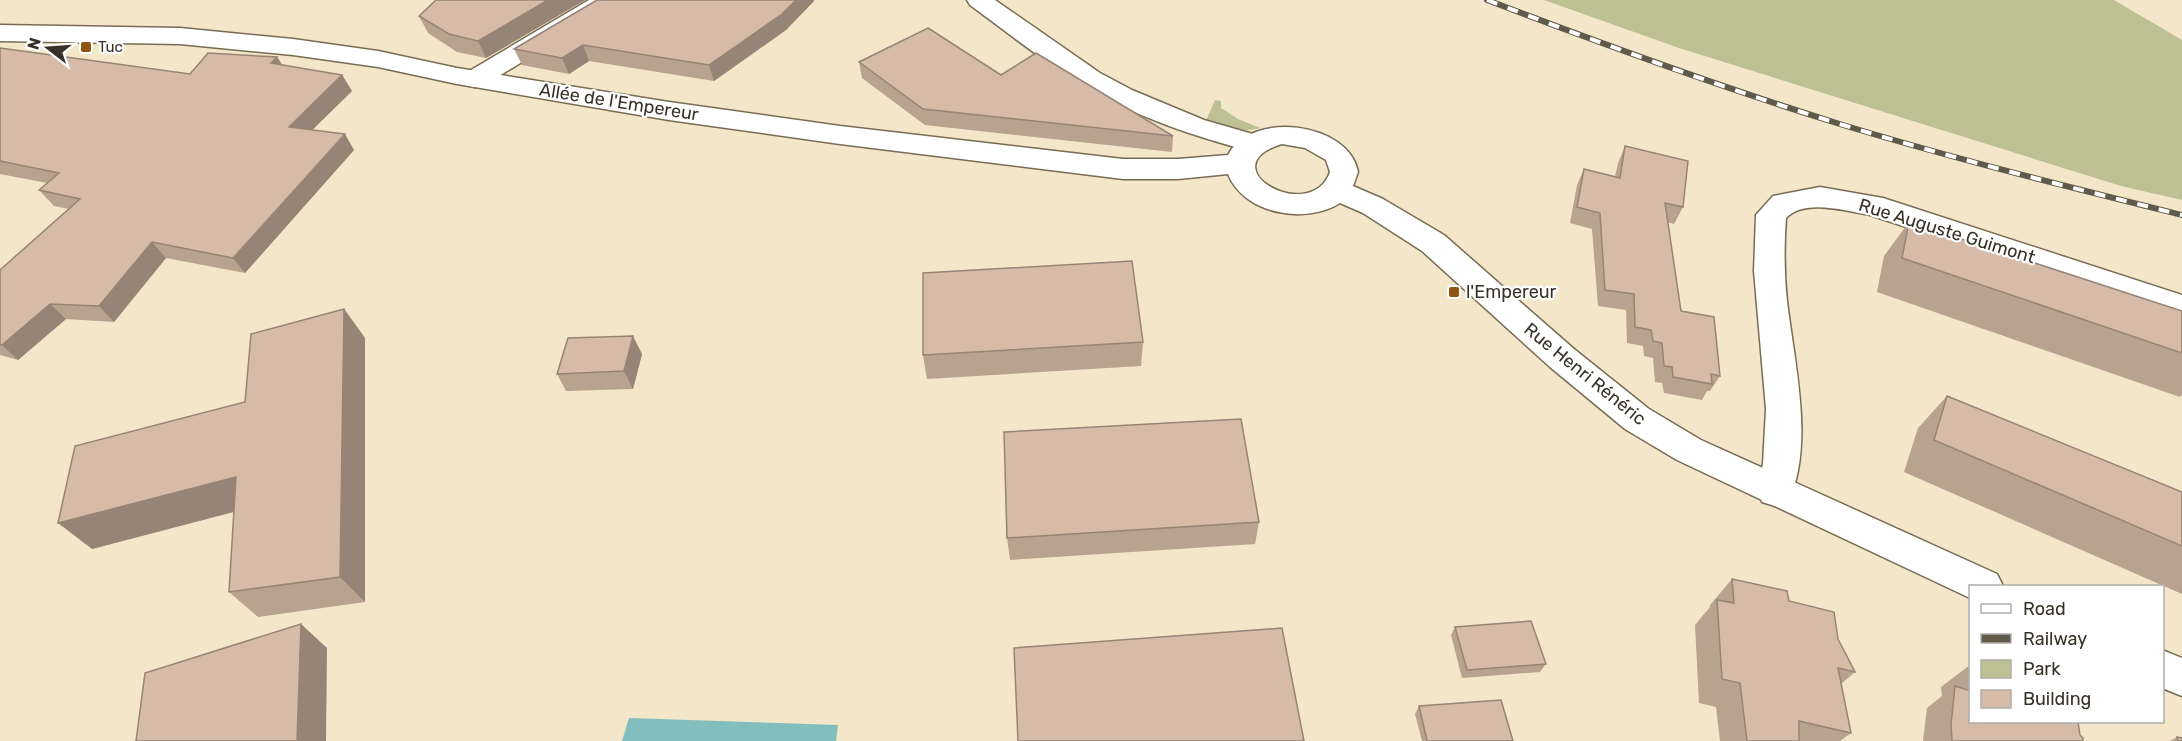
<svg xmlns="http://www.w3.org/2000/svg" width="2182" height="741" viewBox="0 0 2182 741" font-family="Rubik,sans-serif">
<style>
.green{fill:#bcc093}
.water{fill:#83bebf}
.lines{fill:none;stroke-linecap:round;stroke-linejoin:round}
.street-casing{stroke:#786c52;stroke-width:3}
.secondary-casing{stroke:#786c52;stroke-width:3}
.street{fill:#fff;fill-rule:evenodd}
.secondary{fill:#fff;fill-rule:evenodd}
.rail-casing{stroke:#605a4b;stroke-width:6}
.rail{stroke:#fff;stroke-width:4;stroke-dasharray:11;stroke-linecap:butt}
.wall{fill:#b8a290}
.shaded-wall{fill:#968476}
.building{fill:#d6bca8;stroke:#968476;stroke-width:1.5}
.poi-dot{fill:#8e5410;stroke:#fff;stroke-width:2}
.labels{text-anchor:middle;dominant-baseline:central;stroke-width:4.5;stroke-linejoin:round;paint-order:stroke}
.far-poi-label{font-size:15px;fill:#373227;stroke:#fff;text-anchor:start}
.street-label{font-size:18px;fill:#373227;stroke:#fff}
.poi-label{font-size:18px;fill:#373227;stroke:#fff;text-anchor:start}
</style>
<rect width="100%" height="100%" fill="#f3e6c9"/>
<g class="green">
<polygon points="1544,0 2114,0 2182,40 2182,200 2121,186 1679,48"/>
<path d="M1215,100l6,1v7l17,11 22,9c-19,5 -36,0 -55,-5z"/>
</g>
<polygon class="water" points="629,718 838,725 836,741 622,741"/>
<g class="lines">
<defs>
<g id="street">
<polygon points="589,0 619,0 616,5 484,85 475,87 466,85 462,79 466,73"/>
<path d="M967,0h28l105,73 32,17 72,30 59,17 4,6 -4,6 -10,3c-59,-16 -118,-35 -171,-67 -38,-23 -75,-53 -112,-80z"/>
<path d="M1820,187l63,11 299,97v24l-312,-104c-24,-4 -65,-17 -84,3 -2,28 -2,55 1,83 7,60 28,145 1,201l-13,4 -13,-4 -5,-11 6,-27 3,-55 -12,-138 2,-56 17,-19z"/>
</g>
<g id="secondary">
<path d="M0,25l180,3 113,11 85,12 79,17 212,34 171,24 283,33h55l50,-4c23,-45 121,-33 130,17l-5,14 30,13 61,36 130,114 75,60 52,31 296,134 6,12h-33v12l-293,-138 -52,-31 -75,-62 -128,-116 -59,-38 -23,-10c-35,22 -96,11 -112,-29l-50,5h-55l-283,-35 -171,-24 -212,-36 -79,-17 -85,-12 -113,-11 -180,-3zM1282,144l23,4 21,12 4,12c-19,54 -123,-5 -48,-28z"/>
<polygon points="2162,650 2182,658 2182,696 2162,688"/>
</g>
</defs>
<use href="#street" class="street-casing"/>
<use href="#secondary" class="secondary-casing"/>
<use href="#street" class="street"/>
<use href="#secondary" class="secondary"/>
<defs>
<path id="rail" d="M1487,0c118,45 236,88 356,125 112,34 226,62 339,90"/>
</defs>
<use href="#rail" class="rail-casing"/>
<use href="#rail" class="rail"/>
</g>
<g class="wall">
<polygon points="436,0 585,0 486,58 457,52 428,33 419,16"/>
<polygon points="597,0 814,0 814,1 786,30 714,81 589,61 569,74 522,65 514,49"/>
<polygon points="0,48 190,74 277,57 282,65 342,75 352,91 312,130 354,150 245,273 166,258 114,322 66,319 18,360 0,355 0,270 69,209 54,206 39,190 47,183 0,174"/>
<polygon points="859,62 1001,75 1173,136 1172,152 925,125 862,78"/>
<polygon points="1625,146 1683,207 1674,224 1667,222 1681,311 1720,376 1710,391 1707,391 1702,400 1664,393 1662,383 1655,382 1653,358 1644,356 1643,346 1627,343 1626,310 1598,306 1592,229 1570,223 1577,185 1584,169 1615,177 1618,163"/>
<polygon points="1909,222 2182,311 2182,395 2180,397 1877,292 1884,256"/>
<polygon points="344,309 365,338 365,602 258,617 229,592 234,512 92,549 245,402"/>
<polygon points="1143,342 1141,366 927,379 923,355"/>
<polygon points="642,354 633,389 566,391 557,374"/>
<polygon points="1947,396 2182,492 2182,594 1904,472 1918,428"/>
<polygon points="1259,522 1255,544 1010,560 1007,538"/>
<polygon points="1732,579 1789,601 1838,639 1855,672 1841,684 1851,733 1840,741 1720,741 1716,707 1699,703 1695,625 1710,607 1710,605"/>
<polygon points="1455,627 1546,664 1540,672 1462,678 1451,635"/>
<polygon points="1970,665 1971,722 2080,735 2083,741 1923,741 1927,708 1942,696 1941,687"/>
<polygon points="1419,706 1513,741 1422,741 1415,714"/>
<polygon points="2177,737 2182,741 2170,741"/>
</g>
<g class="shaded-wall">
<polygon points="548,0 585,0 486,58 478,41"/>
<polygon points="796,0 814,0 814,1 786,30 714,81 709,65"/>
<polygon points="583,45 589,61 569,74 562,58"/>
<polygon points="277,57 287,72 271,63"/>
<polygon points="342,75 352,91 299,143 289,127"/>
<polygon points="345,134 354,150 245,273 233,258"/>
<polygon points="152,242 166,258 114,322 99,306"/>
<polygon points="50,304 66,319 18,360 2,345"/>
<polygon points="344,309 365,338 365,602 340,577"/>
<polygon points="633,336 642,354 633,389 624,371"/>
<polygon points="236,477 263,504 92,549 58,523"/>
<polygon points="301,624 327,648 326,741 297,741"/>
</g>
<g class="building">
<polygon points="436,0 548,0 478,41 449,34 419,16"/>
<polygon points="597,0 796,0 782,14 709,65 583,45 562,58 514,49"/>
<polygon points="928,28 1001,75 1036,53 1173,136 923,109 859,62"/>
<polygon points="0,48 190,74 208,53 277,57 271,63 342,75 289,127 345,134 233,258 152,242 99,306 50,304 2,345 0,345 0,270 80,199 39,190 59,173 0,161"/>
<polygon points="1625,146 1688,161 1683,207 1665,203 1681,311 1714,317 1720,376 1711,374 1712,384 1673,377 1672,367 1664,366 1662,343 1653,341 1651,330 1635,327 1634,294 1605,290 1600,213 1577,207 1584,169 1620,178"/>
<polygon points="1909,222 2182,311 2182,353 1902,258"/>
<polygon points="1132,261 1143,342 923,355 923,273"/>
<polygon points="344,309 340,577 229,592 236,477 58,523 75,446 245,402 251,334"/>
<polygon points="633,336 624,371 557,374 568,338"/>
<polygon points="1947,396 2182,492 2182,546 1934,440"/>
<polygon points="1241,419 1259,522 1007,538 1004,432"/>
<polygon points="1732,579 1787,591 1789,601 1834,612 1838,639 1855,672 1838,668 1851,733 1799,721 1799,741 1747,741 1740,683 1722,679 1717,600 1734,603"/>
<polygon points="1531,621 1546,664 1467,670 1455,627"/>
<polygon points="301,624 297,741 136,741 145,673"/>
<polygon points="1282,628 1304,741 1018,741 1014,648"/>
<polygon points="1955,686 1971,691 1971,722 2078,722 2080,735 2083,738 2083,741 1952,741 1951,725"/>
<polygon points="1501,700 1513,741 1427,741 1419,706"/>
<polygon points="2177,737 2182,738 2182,741 2178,741"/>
</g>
<g class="poi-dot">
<rect x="80" y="41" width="12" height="12" rx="3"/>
<rect x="1448" y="286" width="12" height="12" rx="3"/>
</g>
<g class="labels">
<g class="far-poi-label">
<text x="98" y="47">Tuc</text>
</g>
<g class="street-label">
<text transform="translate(619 102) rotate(9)">Allée de l'Empereur</text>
<text transform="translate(1947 231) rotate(17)">Rue Auguste Guimont</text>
<text transform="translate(1585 374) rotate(39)">Rue Henri Rénéric</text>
</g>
<g class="poi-label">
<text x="1466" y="292">l'Empereur</text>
</g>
</g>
<rect x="1969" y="585" width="195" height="138" fill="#ffffff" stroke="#afada9" stroke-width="1.5"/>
<rect x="1981" y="604" width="30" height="9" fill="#ffffff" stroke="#afada9" stroke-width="1.5"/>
<text x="2023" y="615" font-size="18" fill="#373227">Road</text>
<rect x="1981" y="634" width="30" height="9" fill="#605a4b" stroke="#afada9" stroke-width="1.5"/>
<text x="2023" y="645" font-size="18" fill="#373227">Railway</text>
<rect x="1981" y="660" width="30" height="18" fill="#bcc093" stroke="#afada9" stroke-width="1.5"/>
<text x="2023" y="675" font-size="18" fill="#373227">Park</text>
<rect x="1981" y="690" width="30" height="18" fill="#d6bca8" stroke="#afada9" stroke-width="1.5"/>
<text x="2023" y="705" font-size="18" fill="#373227">Building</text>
<g transform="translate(48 48) rotate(287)" stroke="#ffffff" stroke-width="4.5" paint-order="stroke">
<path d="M0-4.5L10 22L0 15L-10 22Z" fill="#373227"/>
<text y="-9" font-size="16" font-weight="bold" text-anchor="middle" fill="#373227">N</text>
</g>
</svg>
